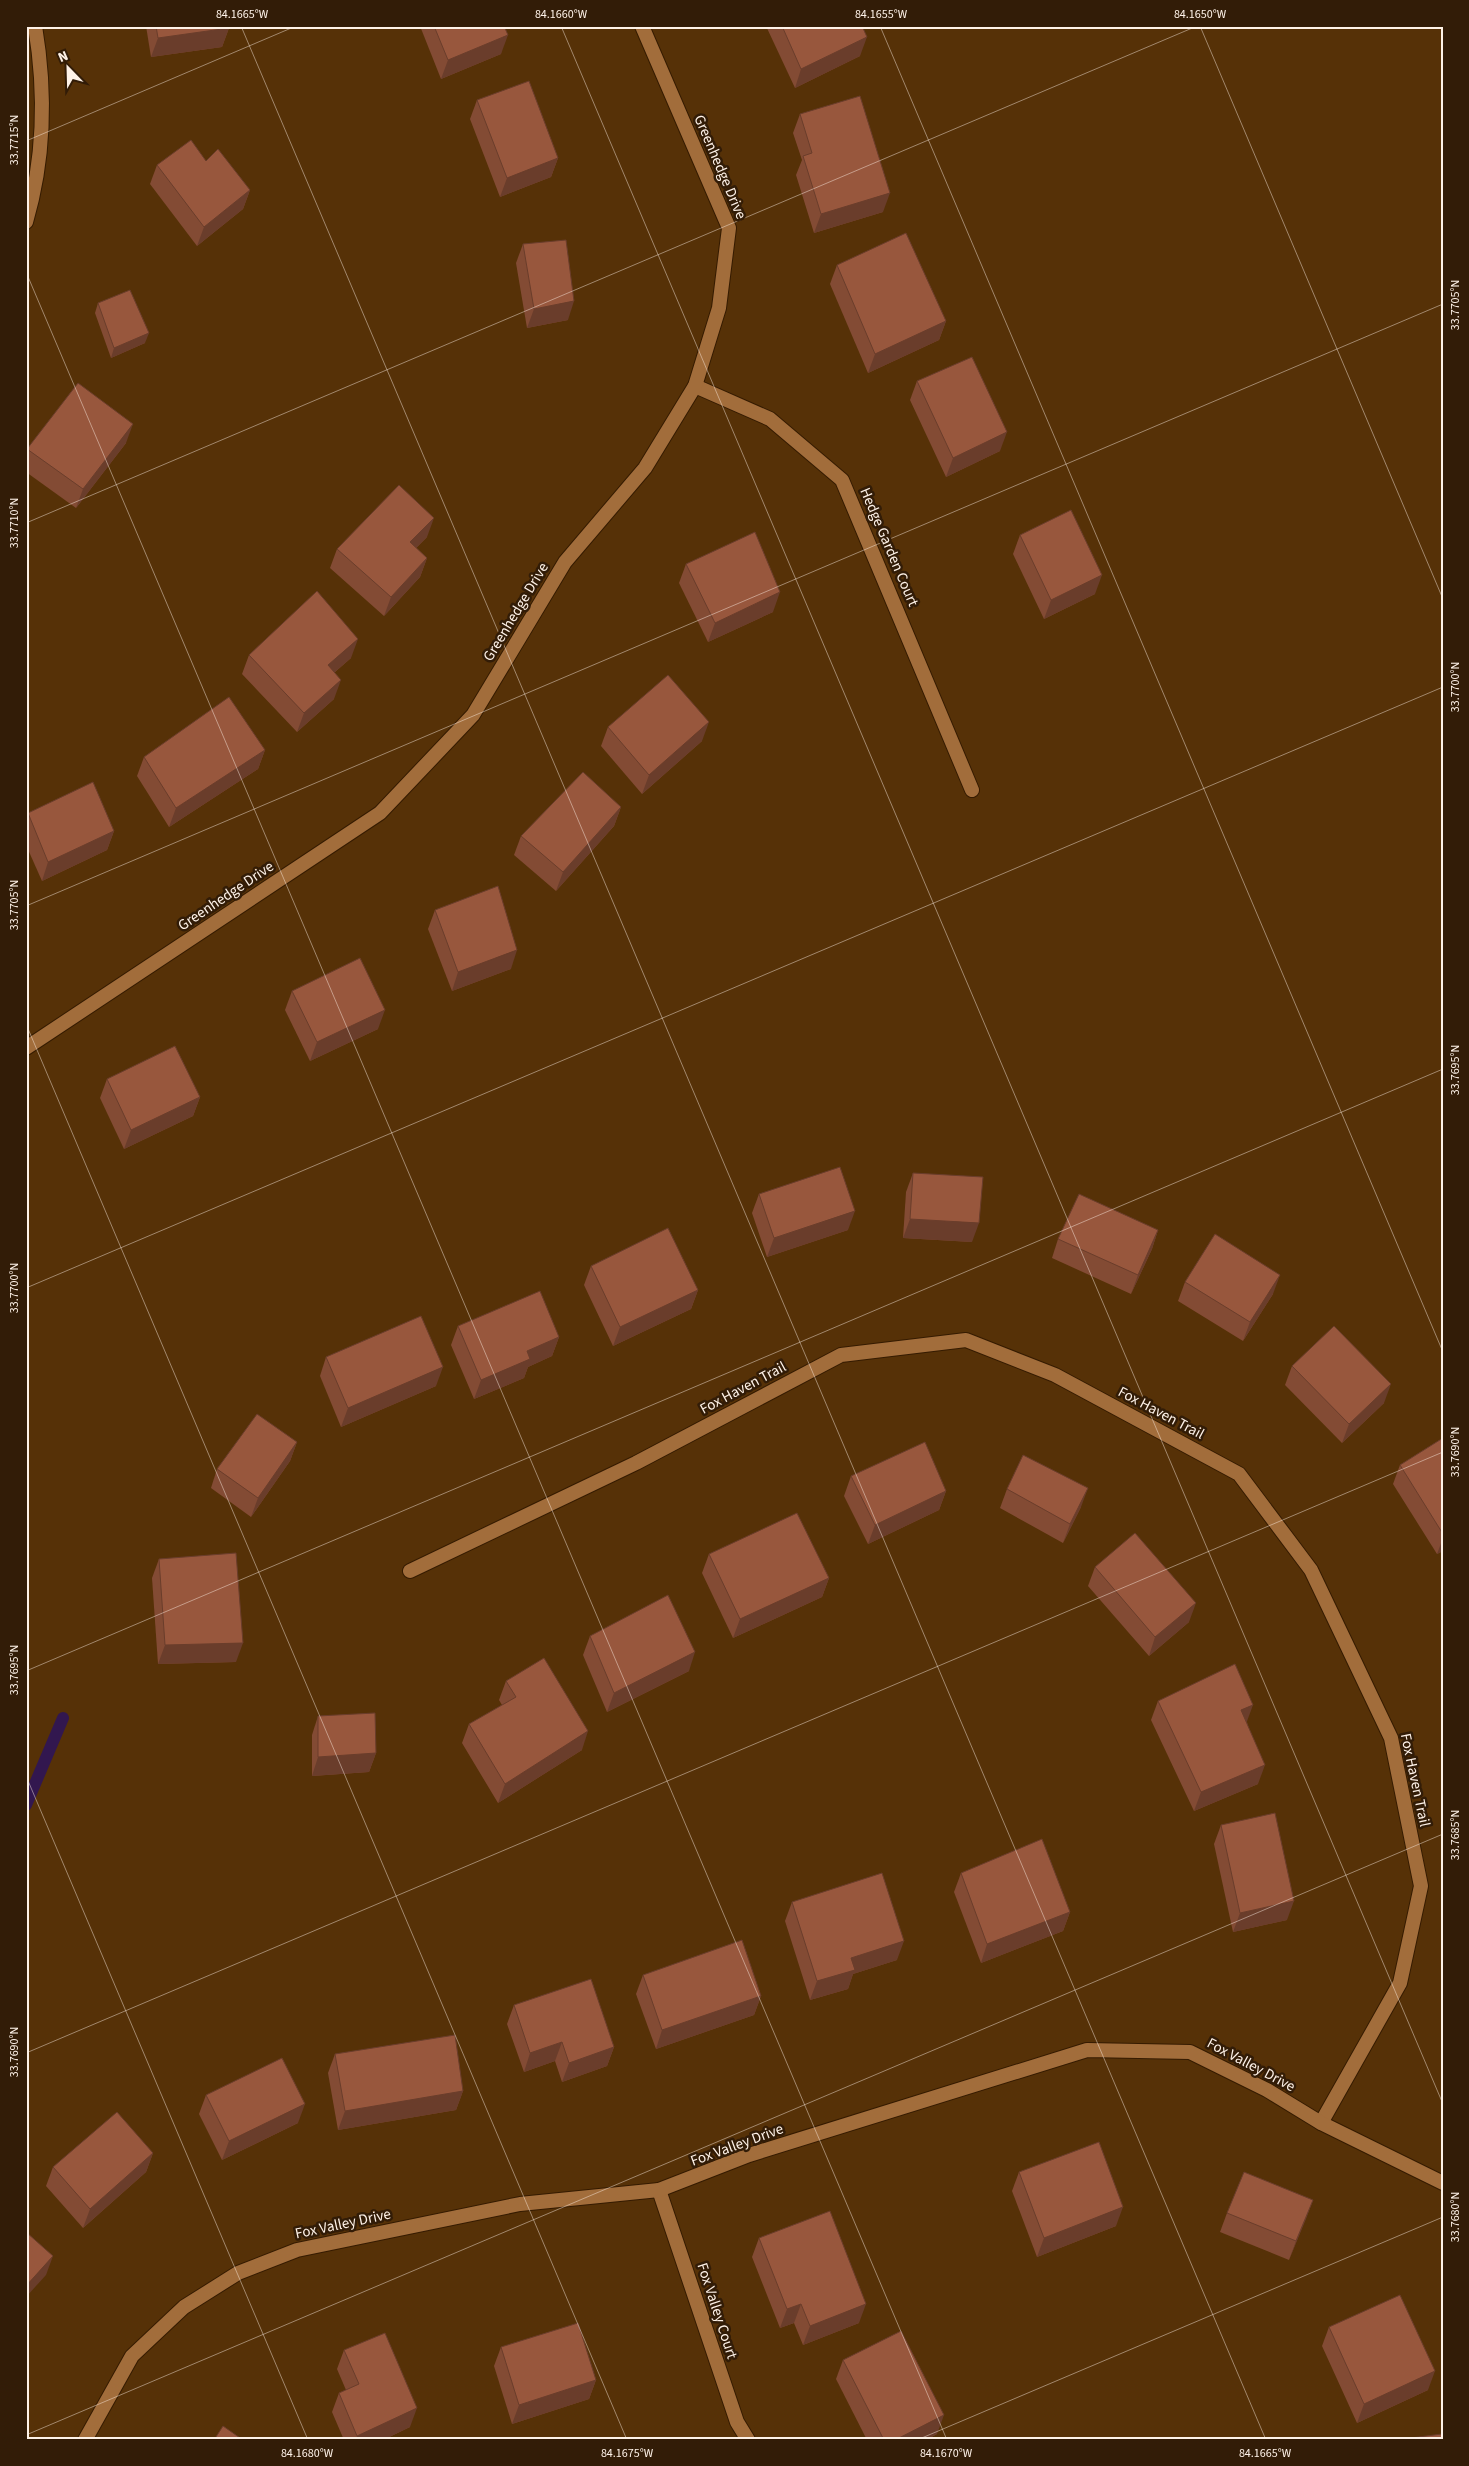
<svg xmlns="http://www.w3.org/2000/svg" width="1469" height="2466" viewBox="0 0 1469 2466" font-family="'Source Sans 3',sans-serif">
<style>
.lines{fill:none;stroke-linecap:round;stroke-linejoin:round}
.stream{stroke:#32174f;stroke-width:12}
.minor-casing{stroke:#351b01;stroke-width:16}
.minor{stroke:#a26d3b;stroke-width:14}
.wall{fill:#834b34}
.shaded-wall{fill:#6a3d2b}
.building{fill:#98573d;stroke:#6a3d2b}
.ticks{fill:none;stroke:#fef2e8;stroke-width:1;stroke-opacity:0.45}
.labels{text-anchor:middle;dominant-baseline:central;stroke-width:5;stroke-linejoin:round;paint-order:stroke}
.street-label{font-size:15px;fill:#fef2e8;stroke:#321c07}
.neatline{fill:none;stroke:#fef2e8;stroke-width:2}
.ticks-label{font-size:12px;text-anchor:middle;fill:#fef2e8}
</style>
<rect width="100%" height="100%" fill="#563107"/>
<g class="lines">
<polyline class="stream" points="26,1805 63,1718"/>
<defs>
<g id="minor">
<path d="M26,222c19,-65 20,-130 9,-196"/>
<polyline points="695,386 770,419 842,480 972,790"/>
<polyline points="26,1048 380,813 473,715 565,562 645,468 695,386 719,308 729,228 642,26"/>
<polyline points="410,1571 636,1463 841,1355 966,1340 1055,1375 1239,1474 1311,1570 1391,1738 1421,1886 1400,1983 1321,2123"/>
<polyline points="659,2190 737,2422 748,2440"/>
<polyline points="85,2440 132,2356 184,2307 238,2273 297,2250 520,2204 659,2190 749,2155 1087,2050 1190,2052 1267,2090 1321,2123 1443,2183"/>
</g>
</defs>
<use href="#minor" class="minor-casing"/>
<use href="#minor" class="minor"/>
</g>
<g class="wall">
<polygon points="146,26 229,26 229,28 222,47 151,57"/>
<polygon points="420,26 504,26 501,54 441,79"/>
<polygon points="766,26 862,26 860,56 795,88"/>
<polygon points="477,100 558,158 551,177 500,197 470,119"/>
<polygon points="800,114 883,212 814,233 796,175 802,160 793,133"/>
<polygon points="206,161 250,190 243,209 197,246 150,184 157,165"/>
<polygon points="523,244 568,320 527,328 516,263"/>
<polygon points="837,265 946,321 939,340 868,373 830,284"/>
<polygon points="98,303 145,343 111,358 95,313"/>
<polygon points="917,381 1000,451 946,477 910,400"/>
<polygon points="126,443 76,508 26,472 26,451 27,449"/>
<polygon points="1020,535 1095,594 1044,619 1013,554"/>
<polygon points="427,537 416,548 427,558 420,577 384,616 330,568 337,549"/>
<polygon points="686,564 773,612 708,642 679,583"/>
<polygon points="249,655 351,658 335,672 334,699 297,732 242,674"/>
<polygon points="608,727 702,741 642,794 601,746"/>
<polygon points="265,750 258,769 169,827 137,776 144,757"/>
<polygon points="621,807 614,826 556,891 514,855 521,836"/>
<polygon points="28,813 114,831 107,850 42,881 26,845 26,818"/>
<polygon points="435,910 511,969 452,991 428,929"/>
<polygon points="292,991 378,1029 310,1061 285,1010"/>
<polygon points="107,1079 200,1097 193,1116 124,1149 100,1098"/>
<polygon points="913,1173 972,1242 903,1238 906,1192"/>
<polygon points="759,1194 848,1230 767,1257 752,1213"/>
<polygon points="1158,1230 1152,1249 1131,1294 1052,1258 1058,1239"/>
<polygon points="591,1266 698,1290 691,1309 613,1346 584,1285"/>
<polygon points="1185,1282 1273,1294 1243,1341 1178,1301"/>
<polygon points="458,1326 559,1337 552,1356 528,1367 524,1378 474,1399 451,1345"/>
<polygon points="326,1357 436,1386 341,1427 320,1376"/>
<polygon points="1292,1366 1384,1403 1342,1443 1285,1385"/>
<polygon points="1443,1438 1443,1551 1437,1554 1393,1484 1400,1465"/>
<polygon points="297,1442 290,1461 251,1517 211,1488 217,1469"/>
<polygon points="851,1476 946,1491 939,1510 868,1544 844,1496"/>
<polygon points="1007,1489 1081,1507 1063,1543 1000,1508"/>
<polygon points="709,1554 829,1578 822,1597 733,1638 702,1573"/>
<polygon points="159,1559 236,1662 158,1664 152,1578"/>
<polygon points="1095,1567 1189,1622 1149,1656 1088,1586"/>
<polygon points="590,1636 689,1671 607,1712 583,1655"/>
<polygon points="506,1681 582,1750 498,1803 462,1743 469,1724 502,1705 499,1700"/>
<polygon points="1158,1701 1247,1722 1258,1784 1194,1811 1151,1720"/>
<polygon points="318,1716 376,1753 369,1772 312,1776 312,1735"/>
<polygon points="1221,1825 1287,1920 1233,1932 1214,1844"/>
<polygon points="961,1873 1070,1912 1063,1931 981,1963 954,1892"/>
<polygon points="792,1902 897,1960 853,1974 848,1989 810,2000 785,1921"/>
<polygon points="643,1975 761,1996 754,2015 656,2049 636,1994"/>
<polygon points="514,2005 614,2047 607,2066 562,2082 555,2061 524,2072 507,2024"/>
<polygon points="335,2054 463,2091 456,2110 338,2130 328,2073"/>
<polygon points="206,2095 298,2123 222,2160 199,2114"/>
<polygon points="153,2153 146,2172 83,2228 46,2186 53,2167"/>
<polygon points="1019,2172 1116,2226 1037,2257 1012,2191"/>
<polygon points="1313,2200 1289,2260 1220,2232 1227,2213"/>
<polygon points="759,2238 859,2323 803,2345 794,2323 780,2328 752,2257"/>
<polygon points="1329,2327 1428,2390 1357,2423 1322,2346"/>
<polygon points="501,2347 596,2380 589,2399 512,2424 494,2366"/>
<polygon points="344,2350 410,2427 383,2440 344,2440 332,2412 339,2393 346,2390 337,2369"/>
<polygon points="843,2360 937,2434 926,2440 867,2440 836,2379"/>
</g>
<g class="shaded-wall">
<polygon points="229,28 222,47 151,57 158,38"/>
<polygon points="508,35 501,54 441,79 448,60"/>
<polygon points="867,37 860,56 795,88 801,69"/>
<polygon points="558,158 551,177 500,197 507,178"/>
<polygon points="250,190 243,209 197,246 204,227"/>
<polygon points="890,193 883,212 814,233 821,214"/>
<polygon points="574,301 568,320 527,328 534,309"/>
<polygon points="946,321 939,340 868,373 875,354"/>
<polygon points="149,333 145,343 111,358 114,348"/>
<polygon points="133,424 126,443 76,508 83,489"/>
<polygon points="1007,432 1000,451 946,477 953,458"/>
<polygon points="434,518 427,537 403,561 410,542"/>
<polygon points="427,558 420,577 384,616 391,597"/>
<polygon points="1102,575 1095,594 1044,619 1051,600"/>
<polygon points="780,592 773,612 708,642 715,623"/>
<polygon points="358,639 351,658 321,684 328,665"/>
<polygon points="341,680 334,699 297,732 304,713"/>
<polygon points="709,722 702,741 642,794 649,775"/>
<polygon points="265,750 258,769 169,827 176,808"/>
<polygon points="621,807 614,826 556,891 563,872"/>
<polygon points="114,831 107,850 42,881 48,862"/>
<polygon points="517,950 511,969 452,991 458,972"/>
<polygon points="385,1010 378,1029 310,1061 317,1042"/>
<polygon points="200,1097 193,1116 124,1149 131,1130"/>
<polygon points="855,1211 848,1230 767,1257 774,1238"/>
<polygon points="910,1219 979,1223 972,1242 903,1238"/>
<polygon points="1158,1230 1152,1249 1131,1294 1138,1275"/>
<polygon points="1280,1275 1273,1294 1243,1341 1250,1322"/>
<polygon points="698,1290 691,1309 613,1346 620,1327"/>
<polygon points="559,1337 552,1356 528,1367 524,1378 474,1399 481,1380 527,1351"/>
<polygon points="443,1367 436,1386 341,1427 348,1408"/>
<polygon points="1391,1384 1384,1403 1342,1443 1349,1424"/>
<polygon points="297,1442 290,1461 251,1517 258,1498"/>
<polygon points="1088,1488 1081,1507 1063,1543 1070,1524"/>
<polygon points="946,1491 939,1510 868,1544 875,1525"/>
<polygon points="1443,1538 1443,1551 1437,1554"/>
<polygon points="829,1578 822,1597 733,1638 740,1619"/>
<polygon points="1196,1603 1189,1622 1149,1656 1155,1637"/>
<polygon points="243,1643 236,1662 158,1664 165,1645"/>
<polygon points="695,1652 689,1671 607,1712 614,1693"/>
<polygon points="1253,1705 1246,1724 1241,1710"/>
<polygon points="588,1731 582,1750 498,1803 505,1784"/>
<polygon points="376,1753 369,1772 312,1776 318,1757"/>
<polygon points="1265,1765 1258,1784 1194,1811 1201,1792"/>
<polygon points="1294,1901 1287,1920 1233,1932 1240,1913"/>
<polygon points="1070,1912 1063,1931 981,1963 987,1944"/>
<polygon points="904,1941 897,1960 853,1974 848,1989 810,2000 817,1981 851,1958"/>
<polygon points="761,1996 754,2015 656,2049 662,2030"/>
<polygon points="562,2042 555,2061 524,2072 530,2053"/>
<polygon points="614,2047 607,2066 562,2082 569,2063"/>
<polygon points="463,2091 456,2110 338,2130 345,2111"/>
<polygon points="305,2104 298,2123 222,2160 229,2141"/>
<polygon points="153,2153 146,2172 83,2228 90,2209"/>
<polygon points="1313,2200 1306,2219 1289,2260 1296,2241"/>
<polygon points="1123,2207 1116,2226 1037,2257 1044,2238"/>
<polygon points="53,2256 46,2275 26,2297 26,2286"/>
<polygon points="801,2304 794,2323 780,2328 787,2309"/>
<polygon points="866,2304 859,2323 803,2345 810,2326"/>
<polygon points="1435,2371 1428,2390 1357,2423 1364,2404"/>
<polygon points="596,2380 589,2399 512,2424 519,2405"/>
<polygon points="417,2408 410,2427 383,2440 356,2440 357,2436"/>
<polygon points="944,2415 937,2434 926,2440 895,2440"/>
</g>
<g class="building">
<polygon points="156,26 229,26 229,28 158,38"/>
<polygon points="434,26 504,26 508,35 448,60"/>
<polygon points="782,26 862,26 867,37 801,69"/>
<polygon points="529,81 558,158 507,178 477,100"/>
<polygon points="860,96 890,193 821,214 803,156 812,153 800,114"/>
<polygon points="191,140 206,161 218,149 250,190 204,227 157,165"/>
<polygon points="906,233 946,321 875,354 837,265"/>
<polygon points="566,240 574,301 534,309 523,244"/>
<polygon points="130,290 149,333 114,348 98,303"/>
<polygon points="972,357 1007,432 953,458 917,381"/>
<polygon points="78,383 133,424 83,489 27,449"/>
<polygon points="399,485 434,518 410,542 427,558 391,597 337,549"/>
<polygon points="1071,510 1102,575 1051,600 1020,535"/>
<polygon points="755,532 780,592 715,623 686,564"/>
<polygon points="317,591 358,639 328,665 341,680 304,713 249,655"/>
<polygon points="668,675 709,722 649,775 608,727"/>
<polygon points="229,697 265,750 176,808 144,757"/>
<polygon points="583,772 621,807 563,872 521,836"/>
<polygon points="93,782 114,831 48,862 28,813"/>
<polygon points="498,886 517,950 458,972 435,910"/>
<polygon points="360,958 385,1010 317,1042 292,991"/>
<polygon points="175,1046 200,1097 131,1130 107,1079"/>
<polygon points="840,1167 855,1211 774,1238 759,1194"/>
<polygon points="913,1173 983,1177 979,1223 910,1219"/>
<polygon points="1079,1194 1158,1230 1138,1275 1058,1239"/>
<polygon points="668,1228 698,1290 620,1327 591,1266"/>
<polygon points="1215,1234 1280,1275 1250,1322 1185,1282"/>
<polygon points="540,1291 559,1337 527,1351 530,1359 481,1380 458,1326"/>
<polygon points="421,1316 443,1367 348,1408 326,1357"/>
<polygon points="1334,1326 1391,1384 1349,1424 1292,1366"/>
<polygon points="257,1414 297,1442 258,1498 217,1469"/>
<polygon points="1443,1438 1443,1534 1400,1465"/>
<polygon points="925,1442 946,1491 875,1525 851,1476"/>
<polygon points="1023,1455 1088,1488 1070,1524 1007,1489"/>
<polygon points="797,1513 829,1578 740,1619 709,1554"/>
<polygon points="1135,1533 1196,1603 1155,1637 1095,1567"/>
<polygon points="236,1553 243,1643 165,1645 159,1559"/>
<polygon points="668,1595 695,1652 614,1693 590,1636"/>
<polygon points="544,1658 588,1731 505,1784 469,1724 516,1697 506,1681"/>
<polygon points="1235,1664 1253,1705 1241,1710 1265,1765 1201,1792 1158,1701"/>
<polygon points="375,1713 376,1753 318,1757 318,1716"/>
<polygon points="1275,1813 1294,1901 1240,1913 1221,1825"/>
<polygon points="1042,1839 1070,1912 987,1944 961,1873"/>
<polygon points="882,1873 904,1941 851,1958 855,1970 817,1981 792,1902"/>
<polygon points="742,1940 761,1996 662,2030 643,1975"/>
<polygon points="591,1979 614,2047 569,2063 562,2042 530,2053 514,2005"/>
<polygon points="455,2035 463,2091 345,2111 335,2054"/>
<polygon points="282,2058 305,2104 229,2141 206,2095"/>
<polygon points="117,2112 153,2153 90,2209 53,2167"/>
<polygon points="1099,2142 1123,2207 1044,2238 1019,2172"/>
<polygon points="1244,2172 1313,2200 1296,2241 1227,2213"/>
<polygon points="830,2211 866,2304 810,2326 801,2304 787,2309 759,2238"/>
<polygon points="26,2232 53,2256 26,2286"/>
<polygon points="1400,2295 1435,2371 1364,2404 1329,2327"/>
<polygon points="578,2323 596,2380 519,2405 501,2347"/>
<polygon points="901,2331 944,2415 895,2440 884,2440 843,2360"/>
<polygon points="385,2333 417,2408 357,2436 339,2393 359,2384 344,2350"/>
<polygon points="223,2426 243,2440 214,2440"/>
<polygon points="1442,2434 1443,2440 1395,2440"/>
</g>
<path class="ticks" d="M241,26l1025,2414M561,26l882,2078M880,26l563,1326M1200,26l243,573M26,141l270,-115M26,272l921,2168M26,523l1171,-497M26,906l1417,-602M26,1024l601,1416M26,1288l1417,-601M26,1671l1417,-602M26,1776l282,664M26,2053l1417,-601M26,2435l1417,-601M917,2440l526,-223"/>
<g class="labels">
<g class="street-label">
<text transform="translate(720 167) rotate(67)">Greenhedge Drive</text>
<text transform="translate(889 547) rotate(67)">Hedge Garden Court</text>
<text transform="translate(516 612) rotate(-59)">Greenhedge Drive</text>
<text transform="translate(226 896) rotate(-34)">Greenhedge Drive</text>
<text transform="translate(743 1388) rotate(-28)">Fox Haven Trail</text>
<text transform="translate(1161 1413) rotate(28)">Fox Haven Trail</text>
<text transform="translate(1415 1780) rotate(78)">Fox Haven Trail</text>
<text transform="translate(1251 2065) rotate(28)">Fox Valley Drive</text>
<text transform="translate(737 2145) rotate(-20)">Fox Valley Drive</text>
<text transform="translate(343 2224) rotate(-12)">Fox Valley Drive</text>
<text transform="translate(717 2311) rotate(72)">Fox Valley Court</text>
</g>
</g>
<rect width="1469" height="2466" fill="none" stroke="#321c07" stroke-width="55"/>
<g transform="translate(68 68) rotate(337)" stroke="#321c07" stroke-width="4" paint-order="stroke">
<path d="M0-4L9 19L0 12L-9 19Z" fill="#fef2e8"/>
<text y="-8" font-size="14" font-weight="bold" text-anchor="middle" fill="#fef2e8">N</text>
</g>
<rect x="28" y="28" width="1414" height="2410" class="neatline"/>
<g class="ticks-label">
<text x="242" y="18">84.1665°W</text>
<text x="561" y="18">84.1660°W</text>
<text x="881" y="18">84.1655°W</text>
<text x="1200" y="18">84.1650°W</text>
<text transform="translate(14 140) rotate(-90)" y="4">33.7715°N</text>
<text transform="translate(1455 305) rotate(-90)" y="4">33.7705°N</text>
<text transform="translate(14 523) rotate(-90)" y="4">33.7710°N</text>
<text transform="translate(1455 687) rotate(-90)" y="4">33.7700°N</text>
<text transform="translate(14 905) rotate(-90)" y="4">33.7705°N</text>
<text transform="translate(1455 1070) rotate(-90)" y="4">33.7695°N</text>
<text transform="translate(14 1288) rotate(-90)" y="4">33.7700°N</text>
<text transform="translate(1455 1452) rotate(-90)" y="4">33.7690°N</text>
<text transform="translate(14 1670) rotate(-90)" y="4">33.7695°N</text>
<text transform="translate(1455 1835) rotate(-90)" y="4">33.7685°N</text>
<text transform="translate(14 2052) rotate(-90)" y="4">33.7690°N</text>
<text transform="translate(1455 2217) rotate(-90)" y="4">33.7680°N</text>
<text x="307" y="2457">84.1680°W</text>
<text x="627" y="2457">84.1675°W</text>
<text x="946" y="2457">84.1670°W</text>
<text x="1265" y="2457">84.1665°W</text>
</g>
</svg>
